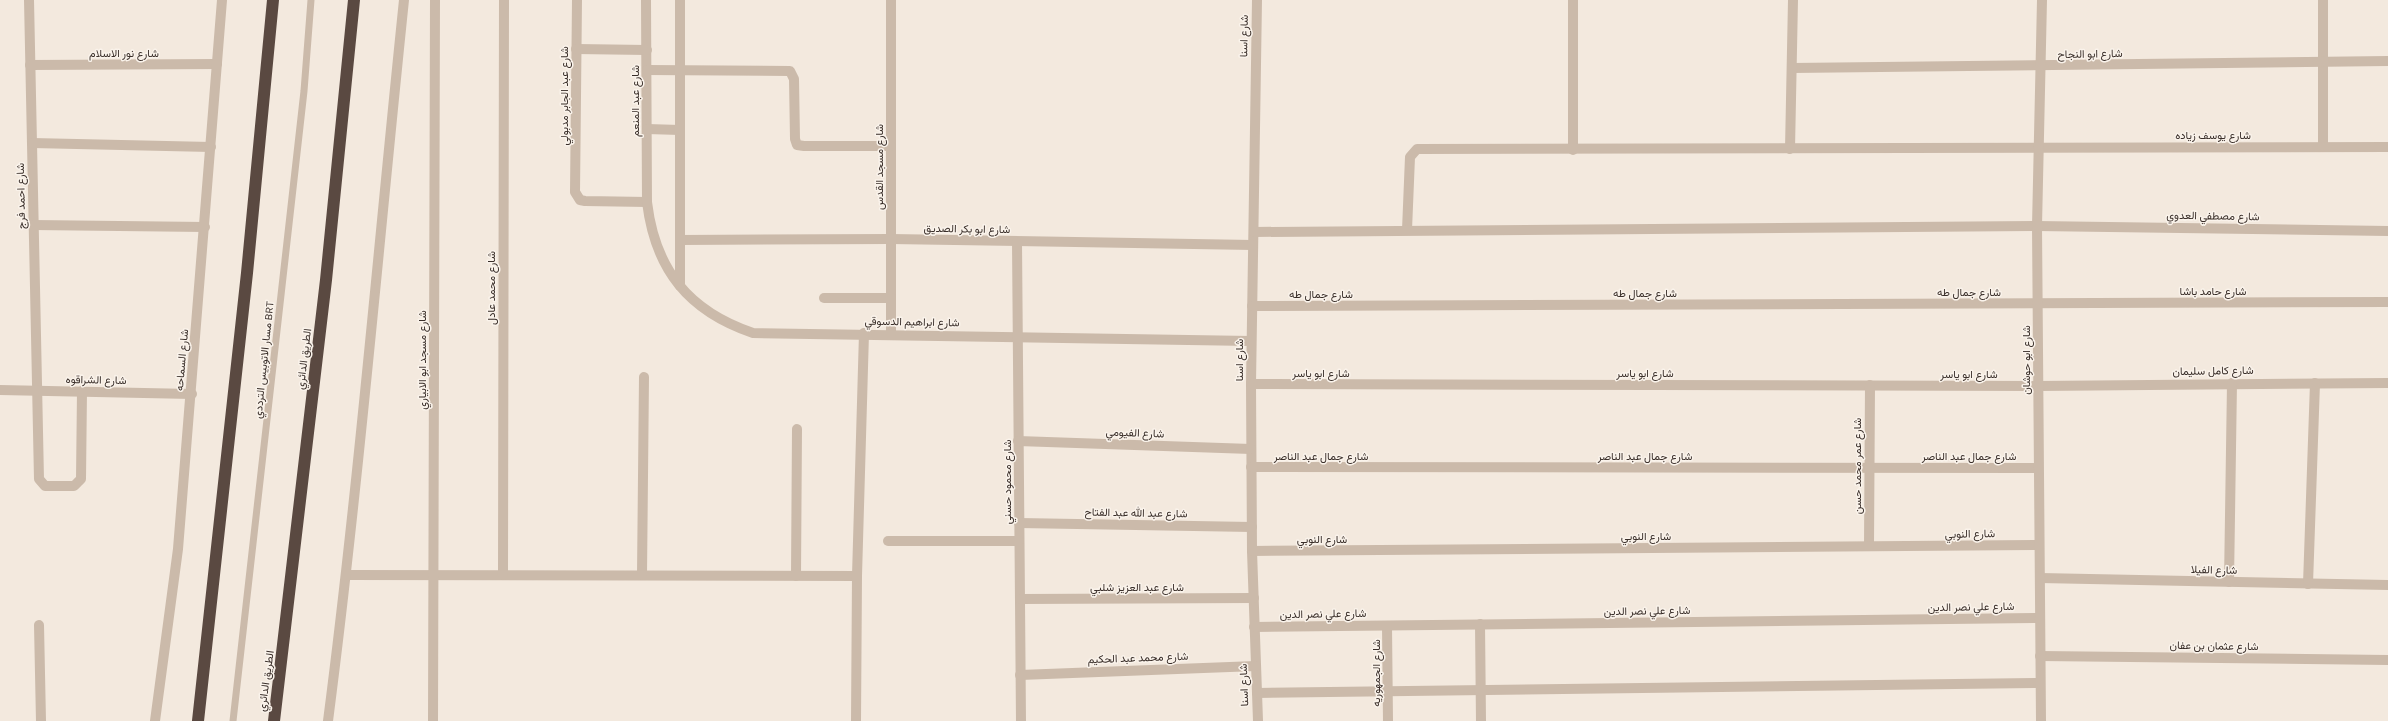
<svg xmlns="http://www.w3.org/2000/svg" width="2388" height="721" viewBox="0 0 2388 721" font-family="Karla,Vazirmatn,sans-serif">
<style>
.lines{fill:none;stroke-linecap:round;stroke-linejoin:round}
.lane{stroke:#cbbaaa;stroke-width:7}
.street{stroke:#cbbaaa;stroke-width:10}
.highway{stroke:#5a4941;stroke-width:12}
.labels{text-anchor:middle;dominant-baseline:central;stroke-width:3;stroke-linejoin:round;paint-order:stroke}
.street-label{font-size:11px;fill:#392e29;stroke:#faf3eb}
</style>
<rect width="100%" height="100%" fill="#f3e9de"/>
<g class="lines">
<polyline class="lane" points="233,721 304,91 311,0"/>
<g class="street">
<polyline points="29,0 39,479 45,486 74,486 81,479 82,391"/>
<polyline points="577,0 575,192 580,200 585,201 647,202"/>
<path d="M646,0l1,202c8,67 41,109 106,131l498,8"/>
<polyline points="891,0 891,334"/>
<polyline points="1257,0 1251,384 1252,551 1258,721"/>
<polyline points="1573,0 1573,150"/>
<polyline points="2323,0 2323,147"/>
<polyline points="576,49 647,50"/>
<polyline points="30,65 217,64"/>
<polyline points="1792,68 2388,61"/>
<polyline points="647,70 790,71 794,79 795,139 797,145 804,146 891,146"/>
<polyline points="647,129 680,130"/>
<polyline points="32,143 211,147"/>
<polyline points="1790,149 1793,0"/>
<polyline points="33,225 205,227"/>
<polyline points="1407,230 1410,157 1417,149 2388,147"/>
<polyline points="1254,232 2037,226 2388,231"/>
<polyline points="680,240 891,239 1253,245"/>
<polyline points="1017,242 1021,721"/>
<polyline points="680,286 680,0"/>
<polyline points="824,298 891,298"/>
<polyline points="1252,306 2388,302"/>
<polyline points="1251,384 2038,386 2388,383"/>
<polyline points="0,390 192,394"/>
<polyline points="1018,441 1251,449"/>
<polyline points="1251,467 2038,468"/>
<polyline points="1019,523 1252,527"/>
<polyline points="888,541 1019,541"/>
<polyline points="1869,546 1870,385"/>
<polyline points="1252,551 2039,545"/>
<polyline points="347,575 857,576"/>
<polyline points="503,575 504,0"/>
<polyline points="642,575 644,377"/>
<polyline points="796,576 797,429"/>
<polyline points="2040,578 2388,585"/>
<polyline points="2229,582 2232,383"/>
<polyline points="2308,584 2315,383"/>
<polyline points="1020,599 1254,598"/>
<polyline points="1480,624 1481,721"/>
<polyline points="39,625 41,721"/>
<polyline points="1387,626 1388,721"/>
<polyline points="1254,627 2040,618"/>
<polyline points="2040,656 2388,660"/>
<polyline points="1020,675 1256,666"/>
<polyline points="1257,693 2040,683"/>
<polyline points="155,721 178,549 222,0"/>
<path d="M328,721c31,-240 51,-481 76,-721"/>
<polyline points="433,721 435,0"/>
<polyline points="856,721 857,576 864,333"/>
<polyline points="2041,721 2037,226 2042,0"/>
</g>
<g class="highway">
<polyline points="198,721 247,273 273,0"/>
<polyline points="274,721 326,280 354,0"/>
</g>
</g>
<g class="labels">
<g class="street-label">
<text transform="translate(1244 36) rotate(-89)">شارع اسنا</text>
<text x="124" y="53">شارع نور الاسلام</text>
<text transform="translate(2090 54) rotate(-1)">شارع ابو النجاح</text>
<text transform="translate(564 96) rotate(-90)">شارع عبد الجابر مدبولي</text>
<text transform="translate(635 101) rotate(-90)">شارع عبد المنعم</text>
<text x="2213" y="135">شارع يوسف زياده</text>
<text transform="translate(879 167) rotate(-90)">شارع مسجد القدس</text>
<text transform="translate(21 196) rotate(-91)">شارع احمد فرج</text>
<text transform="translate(2213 216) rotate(1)">شارع مصطفي العدوي</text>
<text transform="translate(967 229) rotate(1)">شارع ابو بكر الصديق</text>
<text transform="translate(491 288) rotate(-90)">شارع محمد عادل</text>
<text x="2213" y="291">شارع حامد باشا</text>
<text x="1969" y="292">شارع جمال طه</text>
<text x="1645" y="293">شارع جمال طه</text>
<text x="1321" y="294">شارع جمال طه</text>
<text transform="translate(912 322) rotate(1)">شارع ابراهيم الدسوقي</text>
<text transform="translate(304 359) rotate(-83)">الطريق الدائري</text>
<text transform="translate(182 360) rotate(-85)">شارع السماحه</text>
<text transform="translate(264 360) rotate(-84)">مسار الاتوبيس الترددي BRT</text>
<text transform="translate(422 360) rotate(-90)">شارع مسجد ابو الابياري</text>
<text transform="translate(1239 360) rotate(-90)">شارع اسنا</text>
<text transform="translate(2026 360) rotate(-90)">شارع ابو حوشان</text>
<text transform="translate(2213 371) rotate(-1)">شارع كامل سليمان</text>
<text x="1321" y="373">شارع ابو ياسر</text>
<text x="1645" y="373">شارع ابو ياسر</text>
<text x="1969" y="374">شارع ابو ياسر</text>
<text transform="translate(96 380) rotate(1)">شارع الشراقوه</text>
<text transform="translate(1135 433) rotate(2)">شارع الفيومي</text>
<text x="1321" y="456">شارع جمال عبد الناصر</text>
<text x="1645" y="456">شارع جمال عبد الناصر</text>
<text x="1969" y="456">شارع جمال عبد الناصر</text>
<text transform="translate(1857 466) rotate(-90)">شارع عمر محمد حسن</text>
<text transform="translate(1007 482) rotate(-90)">شارع محمود حسني</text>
<text transform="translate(1136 513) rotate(1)">شارع عبد الله عبد الفتاح</text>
<text transform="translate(1970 534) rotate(-1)">شارع النوبي</text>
<text x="1646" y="536">شارع النوبي</text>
<text x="1322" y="539">شارع النوبي</text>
<text transform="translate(2214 570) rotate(1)">شارع الفيلا</text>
<text x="1137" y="587">شارع عبد العزيز شلبي</text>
<text transform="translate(1971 607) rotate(-1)">شارع علي نصر الدين</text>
<text transform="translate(1647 611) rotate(-1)">شارع علي نصر الدين</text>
<text transform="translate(1323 614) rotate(-1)">شارع علي نصر الدين</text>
<text transform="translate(2214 646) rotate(1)">شارع عثمان بن عفان</text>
<text transform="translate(1138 658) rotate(-2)">شارع محمد عبد الحكيم</text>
<text transform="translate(1376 673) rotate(-90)">شارع الجمهوريه</text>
<text transform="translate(266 681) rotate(-82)">الطريق الدائري</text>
<text transform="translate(1244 685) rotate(-92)">شارع اسنا</text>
</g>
</g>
</svg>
